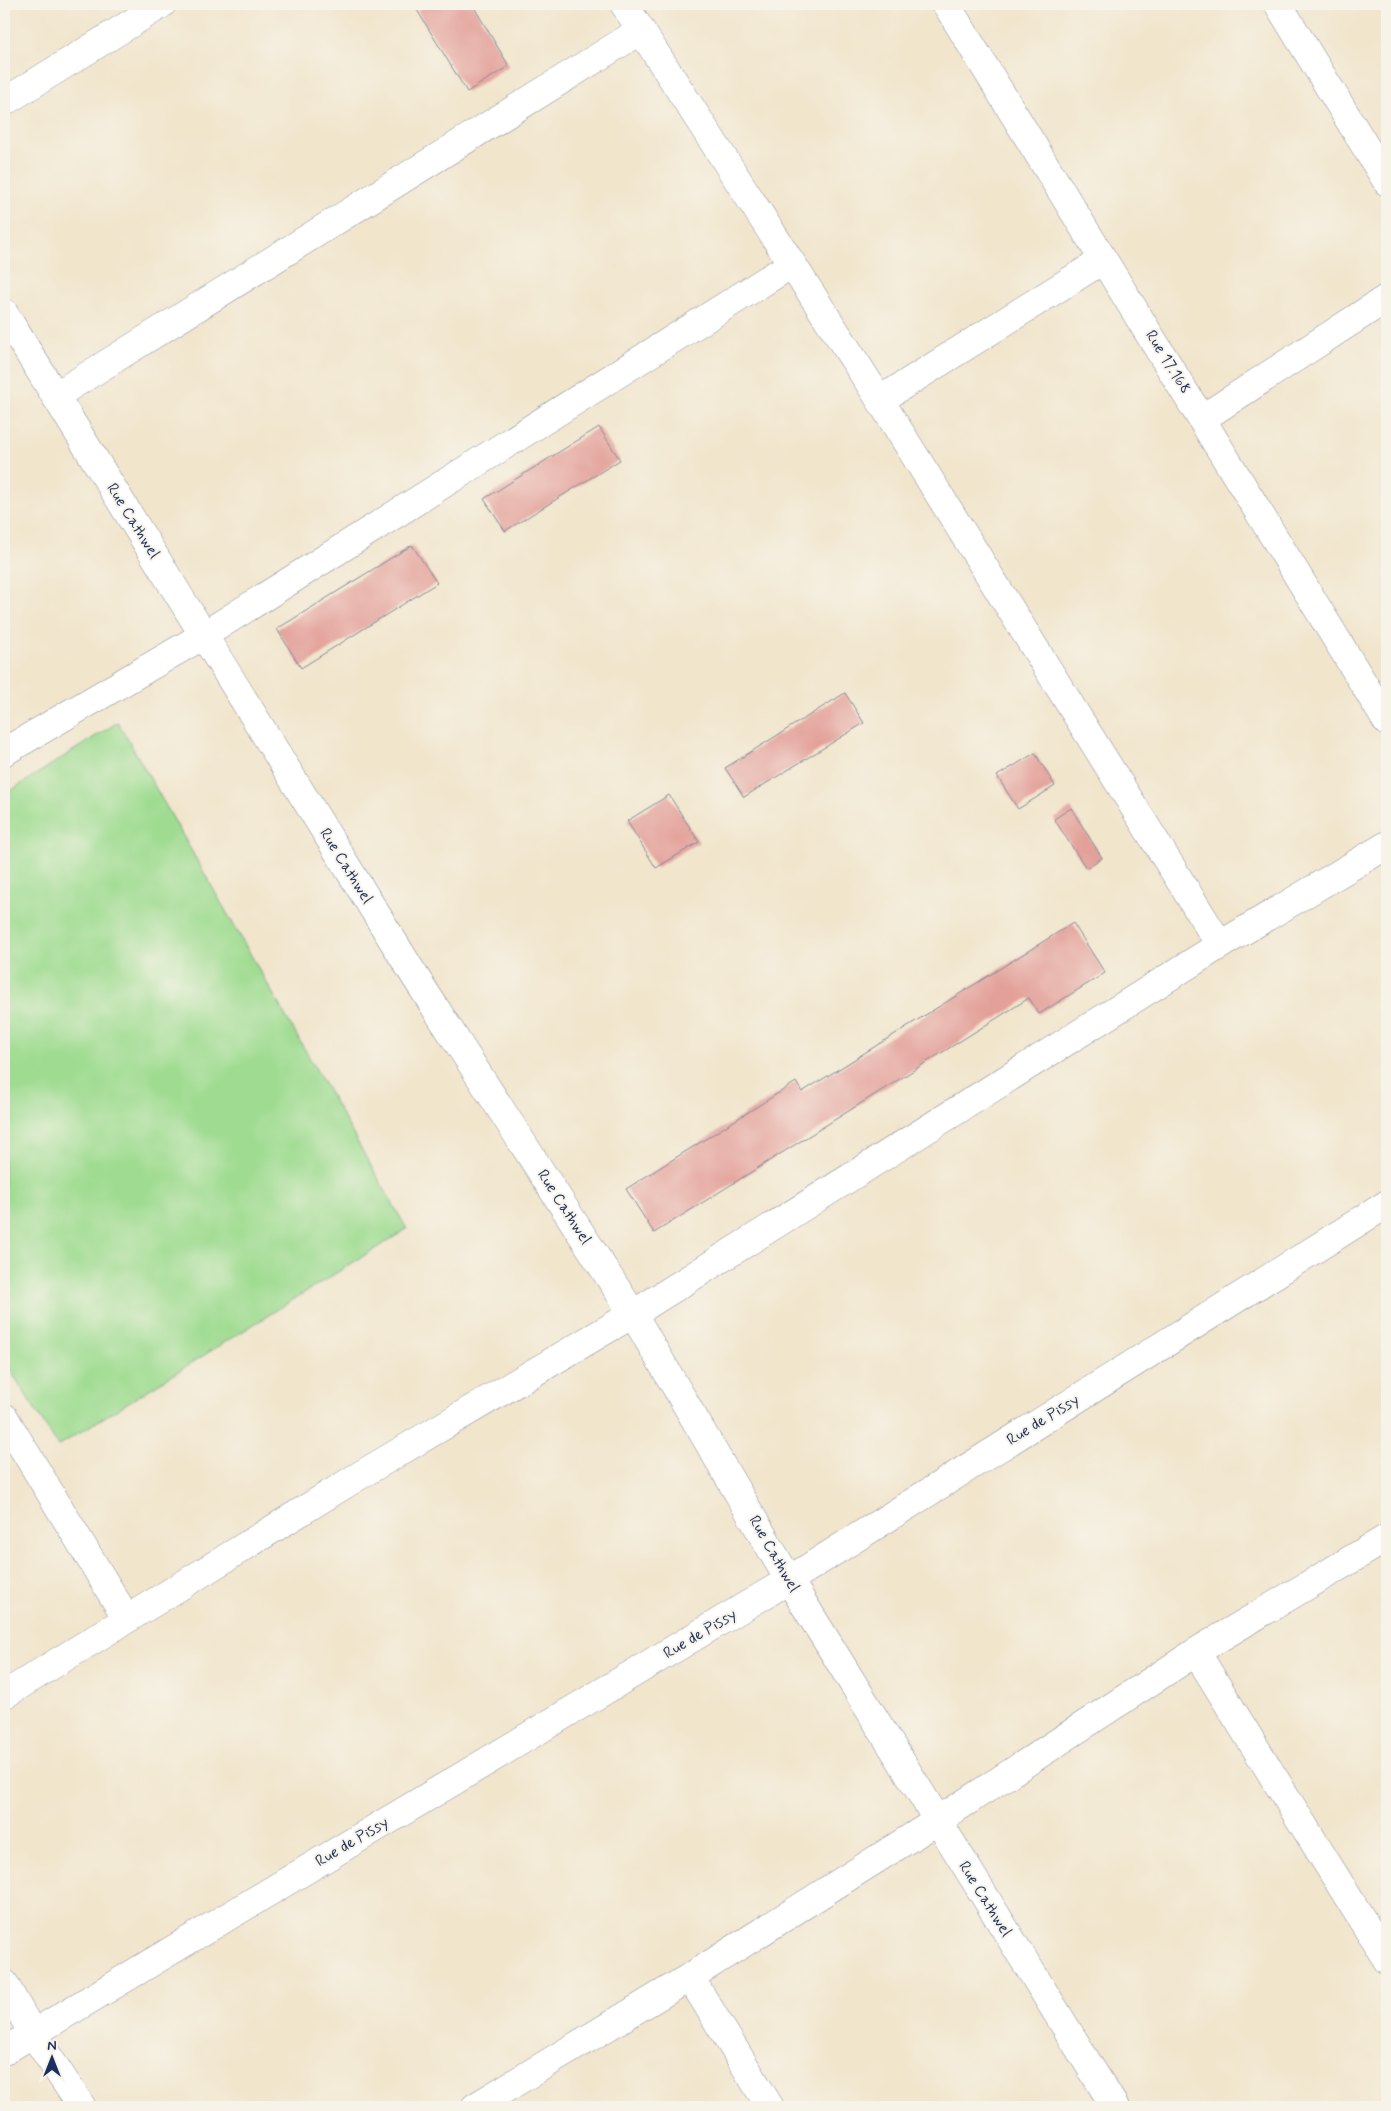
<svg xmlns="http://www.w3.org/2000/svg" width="1391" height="2111" viewBox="0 0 1391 2111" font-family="Mynerve,sans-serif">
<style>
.green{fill:#9fdc91;stroke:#5d8678}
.building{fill:#e3a09a}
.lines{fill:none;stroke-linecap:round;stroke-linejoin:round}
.minor-casing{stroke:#868a95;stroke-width:29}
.tertiary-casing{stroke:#868a95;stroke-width:29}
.minor{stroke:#fff;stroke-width:28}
.tertiary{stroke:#fff;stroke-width:28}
.labels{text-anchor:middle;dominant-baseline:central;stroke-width:4;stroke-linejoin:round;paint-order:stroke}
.street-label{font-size:16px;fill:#1b2f5e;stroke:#f7f3e8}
</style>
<rect width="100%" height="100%" fill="#f7f3e8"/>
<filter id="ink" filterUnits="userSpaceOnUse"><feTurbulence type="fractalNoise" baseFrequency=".02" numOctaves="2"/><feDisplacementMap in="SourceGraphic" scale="10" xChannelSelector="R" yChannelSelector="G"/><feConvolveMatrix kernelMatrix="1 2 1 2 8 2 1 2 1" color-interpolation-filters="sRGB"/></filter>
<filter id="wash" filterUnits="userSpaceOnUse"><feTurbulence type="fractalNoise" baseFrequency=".0096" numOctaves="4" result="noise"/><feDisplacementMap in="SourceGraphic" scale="20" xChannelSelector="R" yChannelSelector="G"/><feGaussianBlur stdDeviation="1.12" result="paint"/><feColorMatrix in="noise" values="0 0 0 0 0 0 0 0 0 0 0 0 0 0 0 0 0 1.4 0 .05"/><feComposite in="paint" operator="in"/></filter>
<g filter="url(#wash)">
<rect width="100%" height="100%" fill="#f1e5cc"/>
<polygon class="green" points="118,722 407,1229 58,1446 4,1360 4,795"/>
<g id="blocks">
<g class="building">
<polygon points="427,4 472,4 509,66 467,92 417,10"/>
<polygon points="599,427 620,460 505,531 484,499"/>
<polygon points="412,545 437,583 301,668 277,629"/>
<polygon points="845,693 864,723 744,797 725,768"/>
<polygon points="1035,753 1055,786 1018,809 997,776"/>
<polygon points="669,795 699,842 656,868 627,821"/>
<polygon points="1071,808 1102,858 1086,868 1054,819"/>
<polygon points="1073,923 1105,973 1039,1014 1029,998 654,1233 626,1189 796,1082 802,1092"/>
</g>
</g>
</g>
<g filter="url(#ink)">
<use href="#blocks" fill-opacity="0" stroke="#868a95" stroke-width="1"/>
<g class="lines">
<defs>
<g id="minor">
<polyline points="624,4 880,400 1220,945"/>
<path d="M946,4c147,239 295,478 441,718"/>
<polyline points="1278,4 1387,182"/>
<polyline points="4,102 162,4"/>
<polyline points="4,313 416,978 633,1314 789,1580 1115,2107"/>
<polyline points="55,396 640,31"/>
<polyline points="880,400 1103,260"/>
<polyline points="1203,418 1387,298"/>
<polyline points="4,752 204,635 792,264"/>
<polyline points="4,1417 127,1619"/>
<polyline points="1196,1652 1387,1960"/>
<polyline points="4,1695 362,1474 633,1314 1220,945 1387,845"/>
<polyline points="690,1977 770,2107"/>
<polyline points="4,1983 32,2032 82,2107"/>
<polyline points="475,2107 690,1977 937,1821 1196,1652 1387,1538"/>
</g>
<polyline id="tertiary" points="4,2051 789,1580 1387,1204"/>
</defs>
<use href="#minor" class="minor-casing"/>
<use href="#tertiary" class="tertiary-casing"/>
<use href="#minor" class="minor"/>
<use href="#tertiary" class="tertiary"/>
</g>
</g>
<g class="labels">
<g class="street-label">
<text transform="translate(1168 362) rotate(58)">Rue 17.168</text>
<text transform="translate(133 521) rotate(58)">Rue Cathwel</text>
<text transform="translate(346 866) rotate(58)">Rue Cathwel</text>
<text transform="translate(564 1207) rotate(57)">Rue Cathwel</text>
<text transform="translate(1043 1420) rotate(-32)">Rue de Pissy</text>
<text transform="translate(774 1554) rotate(60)">Rue Cathwel</text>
<text transform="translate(700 1634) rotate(-31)">Rue de Pissy</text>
<text transform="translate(352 1842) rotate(-31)">Rue de Pissy</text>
<text transform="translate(985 1899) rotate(58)">Rue Cathwel</text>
</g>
</g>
<rect width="1391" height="2111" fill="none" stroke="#f7f3e8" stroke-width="20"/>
<g transform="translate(52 2058)" stroke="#f7f3e8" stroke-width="4" paint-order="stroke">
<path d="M0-4L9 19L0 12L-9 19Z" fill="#1b2f5e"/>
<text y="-8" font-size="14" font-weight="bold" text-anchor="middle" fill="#1b2f5e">N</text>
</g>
</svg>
